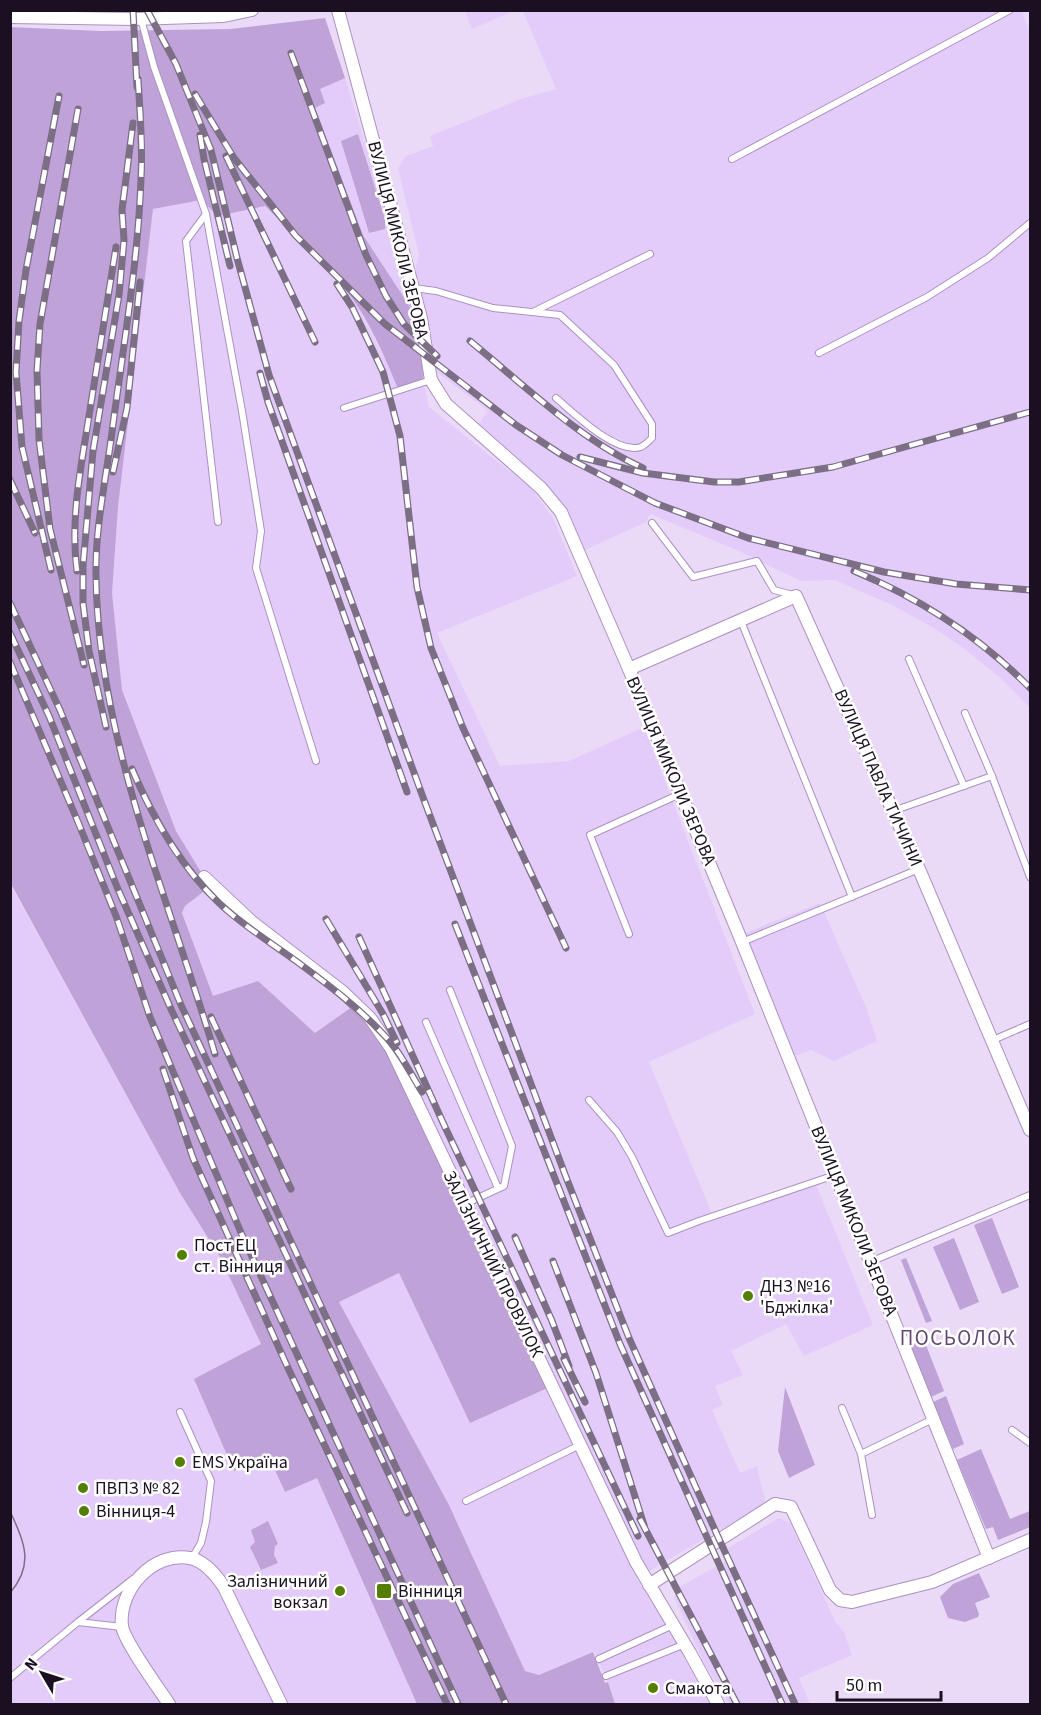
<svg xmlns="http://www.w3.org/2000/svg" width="1041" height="1715" viewBox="0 0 1041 1715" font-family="'Source Sans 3',sans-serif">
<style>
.built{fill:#e4ccfa}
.green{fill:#bfa2d7}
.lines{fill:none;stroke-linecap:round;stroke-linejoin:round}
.service-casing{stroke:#ab91c1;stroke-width:8}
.minor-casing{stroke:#ab91c1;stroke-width:14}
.service{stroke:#fff;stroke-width:6}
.minor{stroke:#fff;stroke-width:12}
.tram{stroke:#7b6e85;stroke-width:1.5}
.rail-casing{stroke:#7b6e85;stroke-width:7}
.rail{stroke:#fff;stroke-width:4.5;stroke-dasharray:14;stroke-linecap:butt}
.poi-dot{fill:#547e00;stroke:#fff;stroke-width:2}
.labels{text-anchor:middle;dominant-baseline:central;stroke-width:5;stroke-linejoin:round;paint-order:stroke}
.street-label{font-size:18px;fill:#1a1021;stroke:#fff}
.poi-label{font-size:18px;fill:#1a1021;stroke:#fff;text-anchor:start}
.quarter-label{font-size:21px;letter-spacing:1.5px;fill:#604873;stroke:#fff}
</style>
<rect width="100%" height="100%" fill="#eadaf8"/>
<g class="built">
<polygon points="465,11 514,11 472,29"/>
<polygon points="523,11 1022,11 1030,34 1030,708 1003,680 962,647 932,627 894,606 835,580 801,581 739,551 650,514 646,522 585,550 564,504 541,480 478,425 488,411 438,373 422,325 363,235 315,108 325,103 319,89 345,78 390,222 389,235 414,274 419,255 398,168 406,156 433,146 430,136 521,99 556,89"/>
<polygon points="201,200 218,216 264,206 324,264 358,307 388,365 398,389 423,381 429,407 532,489 553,518 577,576 437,633 500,766 569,761 644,727 755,1014 649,1062 713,1216 815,1182 873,1325 804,1356 786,1324 731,1351 743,1375 715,1386 723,1405 712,1410 740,1473 757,1466 765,1501 761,1506 637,1578 642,1588 649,1585 718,1704 615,1704 608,1682 594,1651 539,1675 525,1671 449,1505 339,1302 399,1273 470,1422 356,1004 315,1033 258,981 213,997 182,913 185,906 211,884 204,877 176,831 122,690 112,593 118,507 153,209"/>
<polygon points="10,884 180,1193 220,1257 429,1704 11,1704"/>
<polygon points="820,903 866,1007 877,1041 834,1061 811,1050 795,1056 745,933"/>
<polygon points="779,1518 790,1523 835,1621 844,1632 852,1655 799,1678 810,1704 729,1704 704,1663 674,1597 679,1587 732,1558 728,1548"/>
</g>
<g class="green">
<path d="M325,18l20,60 -25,11 5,14 -10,5 48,127 55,84 6,42 -1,20 -25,8c-11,-27 -24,-57 -40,-82 -25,-38 -61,-69 -93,-101l-47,10 -17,-16 -48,9 -35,298 -6,86 10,97 54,141 28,46 8,8 -27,21 -3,7 31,83 45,-15 57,52 41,-29 16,17 180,365 -82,37 -71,-150 -60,29 110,203 76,166 14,4 54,-23 12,31 3,-1 7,22h-198l-100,-226 -32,14 -17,-37 -34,16 -40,-92 67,-35 -41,-87 -40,-64 -169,-309 -1,-857 91,4 129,-2z"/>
<polygon points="358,134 385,219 385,229 369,233 341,141"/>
<polygon points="992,1218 1019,1287 1002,1294 974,1225"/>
<polygon points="954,1238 979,1302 960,1310 933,1247"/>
<polygon points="906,1258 932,1321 926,1323 901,1260"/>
<polygon points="924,1340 944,1391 931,1397 910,1346"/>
<polygon points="785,1387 815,1465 789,1478 778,1451"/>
<polygon points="946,1396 964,1444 953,1449 933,1402"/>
<polygon points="981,1449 1010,1519 1030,1511 1030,1527 998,1540 993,1527 986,1529 957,1460"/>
<polygon points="268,1521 278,1544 275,1546 274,1555 278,1563 261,1570 250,1547 255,1542 251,1530"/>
<polygon points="979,1573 990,1597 975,1603 979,1614 978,1617 965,1622 948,1618 940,1597 953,1584"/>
</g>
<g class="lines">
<defs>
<g id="service">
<polyline points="141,19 154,67 206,214 242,411 261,531 256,568 316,761"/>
<polyline points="732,159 1010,10"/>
<polyline points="206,214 186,241 218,522"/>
<path d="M414,288l22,3 57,17 67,7 54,50 38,59v14c-3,3 -7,7 -11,9 -25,8 -67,-34 -85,-49"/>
<polyline points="533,312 650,254"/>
<polyline points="819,353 927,297 988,258 1030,223"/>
<polyline points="344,408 431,380"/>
<polyline points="652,523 693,577 757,561 774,590 793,595"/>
<polyline points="741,621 852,897"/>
<polyline points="909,659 964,786"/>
<polyline points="965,713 992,776"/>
<polyline points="893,811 992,776 1030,877"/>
<polyline points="629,934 590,835 680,794"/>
<polyline points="742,942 919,869"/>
<polyline points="450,990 512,1146 504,1186 465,1204"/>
<polyline points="426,1022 498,1188"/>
<polyline points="993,1040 1030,1024"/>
<polyline points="589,1100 617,1132 632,1157 668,1233 699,1221 835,1175"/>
<polyline points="870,1262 1030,1195"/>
<polyline points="842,1408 861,1454"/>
<polyline points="180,1412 211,1481 206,1522 201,1543 192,1558"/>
<polyline points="1012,1430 1030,1443"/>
<polyline points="466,1501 580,1445"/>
<polyline points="872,1515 861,1454 933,1419"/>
<polyline points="78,1622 122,1627"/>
<polyline points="599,1659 673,1625"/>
<polyline points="606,1676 685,1644"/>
<polyline points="10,1678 78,1622 133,1579"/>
</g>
<g id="minor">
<polyline points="338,10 421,318 431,380 446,404 541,488 561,512 629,669 742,942 989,1558"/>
<polyline points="10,17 135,19 224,16 252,10"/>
<polyline points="629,669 796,596 919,869 1030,1130"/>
<polyline points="204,877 252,922 343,992 370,1018 391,1048 636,1562 690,1653 718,1704"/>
<polyline points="649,1585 775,1504 791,1507 830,1590 840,1600 852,1602 932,1582 1030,1540"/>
<path d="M169,1704c-10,-15 -45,-63 -47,-78 -4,-36 31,-75 68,-68 15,3 26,17 34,29l57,117"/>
</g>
</defs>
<use href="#service" class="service-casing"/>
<use href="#minor" class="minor-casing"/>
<use href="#service" class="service"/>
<use href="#minor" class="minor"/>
<path class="tram" d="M10,1511c14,31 25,53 0,82"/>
<defs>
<g id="rail">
<polyline points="133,10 137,87"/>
<polyline points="147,10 176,64 211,150 237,258 269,375 424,800 566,1177 629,1338 719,1539 795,1704"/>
<polyline points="291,53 366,255 386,296 404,324 437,356"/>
<path d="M138,79c2,33 5,67 3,100 -3,84 -18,169 -29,253 -6,47 -17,96 -16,144 2,165 73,322 119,478"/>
<polyline points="195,94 234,158 296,236 385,324 516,425 562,455 655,503 748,538 884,572 956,584 1030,590"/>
<polyline points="78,109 40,324 37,371 39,439 50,529 84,665"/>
<polyline points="200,135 204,159 230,266"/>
<polyline points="226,156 315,342"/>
<polyline points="337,284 352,307 383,372 400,436 417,587 431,648 463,728 566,948"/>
<path d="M470,341c54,44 110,99 173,127"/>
<polyline points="260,373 268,402 407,792"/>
<polyline points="580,457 643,473 714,482 739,482 833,467 1030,412"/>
<polyline points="113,472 127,408 140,282"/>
<polyline points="10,480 35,533"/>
<polyline points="51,570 22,447 16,372 19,321 26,270 59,96"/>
<path d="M77,571c-7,-52 4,-104 12,-155 9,-57 18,-113 27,-169"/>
<path d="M854,571c65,27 127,67 176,117"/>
<polyline points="10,603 60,710 181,1005 506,1704"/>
<polyline points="10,633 49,716 117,887 171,1009 407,1513"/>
<polyline points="10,662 78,822 116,916 150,1017 242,1235 458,1704"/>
<polyline points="106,727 89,651 83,603 83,566 93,451 119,295 124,240 122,210 133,123"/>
<path d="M132,769c21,49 48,97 87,134 23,22 51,39 77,58 30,22 62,46 88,74 16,16 26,38 38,57"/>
<polyline points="326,919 383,1014 397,1043"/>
<polyline points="455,924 620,1344 782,1704"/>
<polyline points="359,937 445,1127 638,1536"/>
<polyline points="211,1017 291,1189"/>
<polyline points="163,1069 193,1158 288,1368 447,1704"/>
<polyline points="515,1237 552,1321 569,1366"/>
<polyline points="553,1261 596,1373 644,1525"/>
<polyline points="564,1359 585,1402"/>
<polyline points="640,1519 737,1704"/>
</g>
</defs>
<use href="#rail" class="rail-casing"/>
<use href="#rail" class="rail"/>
</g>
<g class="poi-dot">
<circle cx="182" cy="1255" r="6"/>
<circle cx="748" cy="1296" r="6"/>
<circle cx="180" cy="1462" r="6"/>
<circle cx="83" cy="1488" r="6"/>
<circle cx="84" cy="1511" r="6"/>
<circle cx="340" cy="1591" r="6"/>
<rect x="376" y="1583" width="16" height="16" rx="3"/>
<circle cx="653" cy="1688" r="6"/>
</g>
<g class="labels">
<g class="street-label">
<text transform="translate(398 240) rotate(76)">ВУЛИЦЯ МИКОЛИ ЗЕРОВА</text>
<text transform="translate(671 771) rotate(67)">ВУЛИЦЯ МИКОЛИ ЗЕРОВА</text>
<text transform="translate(878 778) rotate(66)">ВУЛИЦЯ ПАВЛА ТИЧИНИ</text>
<text transform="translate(854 1221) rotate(68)">ВУЛИЦЯ МИКОЛИ ЗЕРОВА</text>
<text transform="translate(493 1264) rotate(64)">ЗАЛІЗНИЧНИЙ ПРОВУЛОК</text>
</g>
<g class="poi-label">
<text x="194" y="1245">Пост ЕЦ<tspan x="194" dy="21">ст. Вінниця</tspan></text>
<text x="760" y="1286">ДНЗ №16<tspan x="760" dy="21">'Бджілка'</tspan></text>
<text x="192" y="1462">EMS Україна</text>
<text x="95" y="1488">ПВПЗ № 82</text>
<text x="96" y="1511">Вінниця-4</text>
<text x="328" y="1581" text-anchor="end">Залізничний<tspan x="328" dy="21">вокзал</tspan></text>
<text x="398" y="1591">Вінниця</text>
<text x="665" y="1688">Смакота</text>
</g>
<g class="quarter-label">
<text x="958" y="1338">ПОСЬОЛОК</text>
</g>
</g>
<rect width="1041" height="1715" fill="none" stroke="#1a1021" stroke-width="24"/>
<g transform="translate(42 1673) rotate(309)" stroke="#ffffff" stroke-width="4.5" paint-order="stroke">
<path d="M0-4.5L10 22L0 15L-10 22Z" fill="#1a1021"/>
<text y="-9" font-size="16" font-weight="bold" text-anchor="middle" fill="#1a1021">N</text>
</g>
<path d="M837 1691v9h104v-9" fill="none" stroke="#1a1021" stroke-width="3"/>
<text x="846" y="1691" font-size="18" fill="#1a1021" stroke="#ffffff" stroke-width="4.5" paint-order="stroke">50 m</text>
</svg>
